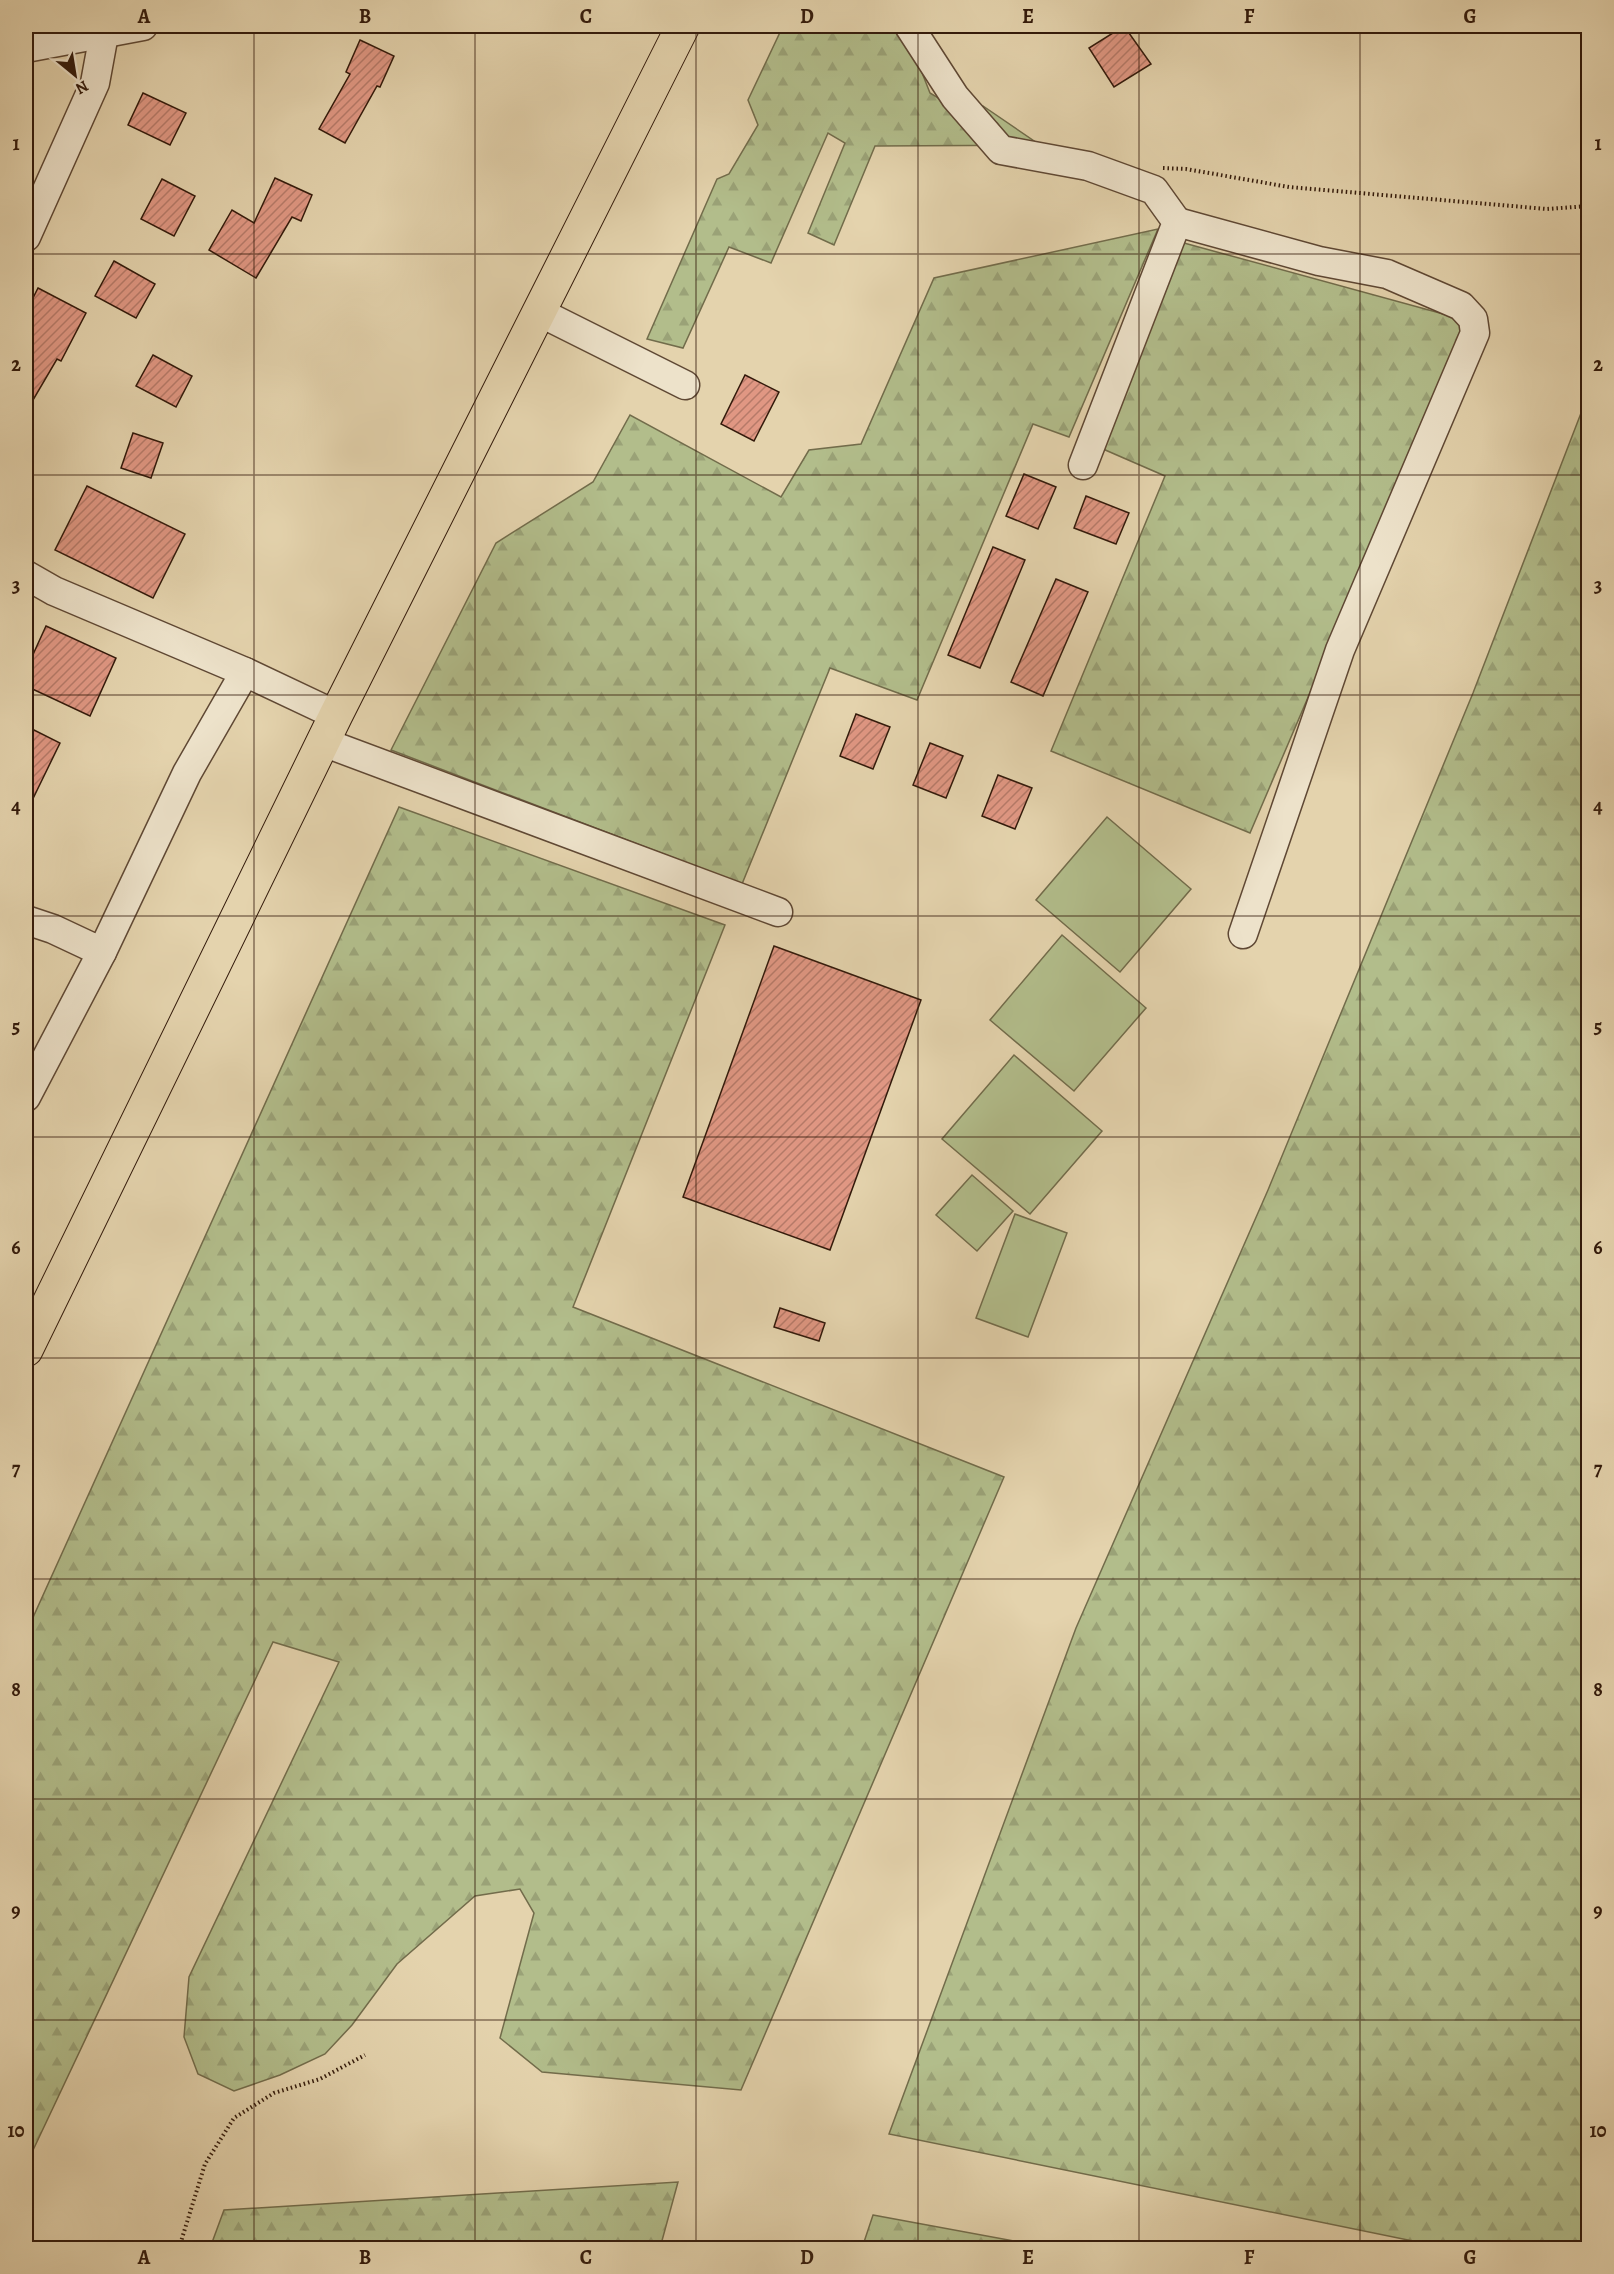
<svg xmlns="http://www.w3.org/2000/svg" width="1614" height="2274" viewBox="0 0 1614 2274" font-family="Alegreya,serif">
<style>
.forest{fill:url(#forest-firs);stroke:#726c4b;stroke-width:1.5}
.pitch{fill:#b2bd8b;stroke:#726c4b;stroke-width:1.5}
.building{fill:url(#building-hatch);stroke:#331a0b;stroke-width:1.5}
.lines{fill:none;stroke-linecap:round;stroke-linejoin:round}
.minor-casing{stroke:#5f4834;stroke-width:31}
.major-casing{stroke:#331a0b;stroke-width:35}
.path{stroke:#331a0b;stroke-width:4;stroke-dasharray:1.5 3;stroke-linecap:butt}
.minor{stroke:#ede2ca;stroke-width:28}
.major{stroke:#e4d3ad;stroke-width:33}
.grid{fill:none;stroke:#331a0b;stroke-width:1.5;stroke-opacity:0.55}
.neatline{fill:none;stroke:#331a0b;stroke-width:2}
.grid-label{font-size:20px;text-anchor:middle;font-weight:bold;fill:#331a0b}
</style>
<defs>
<pattern id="forest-firs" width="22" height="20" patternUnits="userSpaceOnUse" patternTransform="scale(1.5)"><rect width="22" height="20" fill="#b2bd8b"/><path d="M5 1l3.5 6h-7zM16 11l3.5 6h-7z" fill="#9aa277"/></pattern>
<pattern id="building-hatch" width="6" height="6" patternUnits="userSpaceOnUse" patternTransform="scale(1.5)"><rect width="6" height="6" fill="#e09783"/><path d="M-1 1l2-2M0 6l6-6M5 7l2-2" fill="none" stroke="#b67a69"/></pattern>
</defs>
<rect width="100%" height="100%" fill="#e4d3ad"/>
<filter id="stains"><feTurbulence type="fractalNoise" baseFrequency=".00333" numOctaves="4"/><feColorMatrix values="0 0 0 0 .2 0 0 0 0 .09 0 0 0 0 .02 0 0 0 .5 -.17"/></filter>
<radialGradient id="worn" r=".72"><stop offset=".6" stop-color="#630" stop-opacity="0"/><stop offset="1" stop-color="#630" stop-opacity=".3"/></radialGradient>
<g class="forest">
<polygon points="783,26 897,26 908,37 930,93 964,114 983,106 1040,145 875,146 834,245 808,233 845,143 828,133 771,263 729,247 683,348 647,339 717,179 729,174 758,125 748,100"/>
<polygon points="1158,229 1069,437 1033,424 917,700 830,668 742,884 391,750 496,543 593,482 630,415 781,497 809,450 861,444 934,278"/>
<polygon points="1184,243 1469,321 1250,833 1051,751 1165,476 1103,449"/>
<polygon points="1588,395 1588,2248 1447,2248 889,2134 1076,1628 1268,1190 1473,693"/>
<polygon points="399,807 725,925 573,1307 1004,1477 741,2090 542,2072 500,2038 534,1913 520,1889 475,1896 397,1964 352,2025 325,2054 280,2075 234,2091 198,2074 184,2037 189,1977 339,1662 273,1642 26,2165 26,1633"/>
<polygon points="678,2182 660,2248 210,2248 224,2210"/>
<polygon points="873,2215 1052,2248 862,2248"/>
</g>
<g class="pitch">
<polygon points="1107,817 1191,889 1120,972 1036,900"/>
<polygon points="1062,935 1146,1008 1074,1091 990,1020"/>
<polygon points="1014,1055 1102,1131 1030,1214 942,1139"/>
<polygon points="972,1175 1013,1211 977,1251 936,1215"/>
<polygon points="1015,1214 1067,1233 1028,1337 976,1318"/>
</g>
<g class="building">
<polygon points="1124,26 1151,64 1114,87 1089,48"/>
<polygon points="360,40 394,56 380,87 377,86 345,143 319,129 350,74 346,72"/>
<polygon points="143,93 186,113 170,145 128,125"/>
<polygon points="275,178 312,195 301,221 292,217 256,278 209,250 232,210 254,223"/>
<polygon points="162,179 195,196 174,236 141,219"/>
<polygon points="114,261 155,284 136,318 95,296"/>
<polygon points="38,288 86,313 61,361 57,359 26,412 26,312"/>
<polygon points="153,355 192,376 176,407 136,386"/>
<polygon points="745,375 779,392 754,441 721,424"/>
<polygon points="133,433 163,443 151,478 121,468"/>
<polygon points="1024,474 1056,487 1038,529 1006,516"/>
<polygon points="87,486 185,534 153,598 55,550"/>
<polygon points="1086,496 1129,513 1116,544 1074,528"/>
<polygon points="993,547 1025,560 980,668 948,655"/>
<polygon points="1056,579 1088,592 1043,696 1011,682"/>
<polygon points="46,626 116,658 90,716 26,686 26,670"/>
<polygon points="856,714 890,727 873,769 840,756"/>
<polygon points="26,726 60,743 26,813"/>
<polygon points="930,743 963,756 946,798 913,785"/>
<polygon points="998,775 1032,788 1015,829 982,816"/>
<polygon points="774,946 921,1000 830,1250 683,1197"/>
<polygon points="780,1308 825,1323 819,1341 774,1327"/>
</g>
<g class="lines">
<defs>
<g id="minor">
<polyline points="909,26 955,97 1001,150 1088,166 1154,190 1177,222 1083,465"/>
<polyline points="26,48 143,26"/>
<polyline points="1177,222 1319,261 1387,274 1461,306 1473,319 1475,333 1340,650 1243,934"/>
<polyline points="26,237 95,83 104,34"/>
<polyline points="539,312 685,385"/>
<polyline points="26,575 54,591 245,672 336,715"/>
<polyline points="323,742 778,912"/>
<polyline points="26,920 53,929 102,952 187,773 245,672"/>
<polyline points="26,1097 102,952"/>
</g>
<polyline id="major" points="26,1350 336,715 683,26"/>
</defs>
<use href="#minor" class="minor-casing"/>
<use href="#major" class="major-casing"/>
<g class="path">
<polyline points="1163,168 1186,169 1289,187 1547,209 1588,206"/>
<polyline points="179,2248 205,2164 234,2118 274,2093 320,2079 365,2055"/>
</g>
<use href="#minor" class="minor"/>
<use href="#major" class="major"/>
</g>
<path class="grid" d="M254,26v2222M475,26v2222M696,26v2222M918,26v2222M1139,26v2222M1360,26v2222M26,254h1562M26,475h1562M26,695h1562M26,916h1562M26,1137h1562M26,1358h1562M26,1579h1562M26,1799h1562M26,2020h1562"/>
<rect width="1614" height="2274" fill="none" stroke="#e4d3ad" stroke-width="66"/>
<g transform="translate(75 75) rotate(150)" stroke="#ede2ca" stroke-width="4.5" paint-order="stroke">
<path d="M0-4.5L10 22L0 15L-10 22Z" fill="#331a0b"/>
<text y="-9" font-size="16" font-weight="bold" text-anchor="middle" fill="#331a0b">N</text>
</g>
<rect x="33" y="33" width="1548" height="2208" class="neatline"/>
<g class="grid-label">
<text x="144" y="23">A</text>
<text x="365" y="23">B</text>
<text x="586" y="23">C</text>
<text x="807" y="23">D</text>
<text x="1028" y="23">E</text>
<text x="1249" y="23">F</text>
<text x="1470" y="23">G</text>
<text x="16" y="150">1</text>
<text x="1598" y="150">1</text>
<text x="16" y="371">2</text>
<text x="1598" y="371">2</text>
<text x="16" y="592">3</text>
<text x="1598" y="592">3</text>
<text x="16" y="813">4</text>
<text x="1598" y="813">4</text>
<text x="16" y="1033">5</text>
<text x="1598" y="1033">5</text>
<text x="16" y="1254">6</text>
<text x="1598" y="1254">6</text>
<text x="16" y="1475">7</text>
<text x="1598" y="1475">7</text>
<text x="16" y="1696">8</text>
<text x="1598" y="1696">8</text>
<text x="16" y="1917">9</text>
<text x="1598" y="1917">9</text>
<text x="16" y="2137">10</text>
<text x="1598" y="2137">10</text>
<text x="144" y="2264">A</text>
<text x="365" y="2264">B</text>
<text x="586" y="2264">C</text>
<text x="807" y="2264">D</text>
<text x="1028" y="2264">E</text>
<text x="1249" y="2264">F</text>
<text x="1470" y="2264">G</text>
</g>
<rect width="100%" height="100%" filter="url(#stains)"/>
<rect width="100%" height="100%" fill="url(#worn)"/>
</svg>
